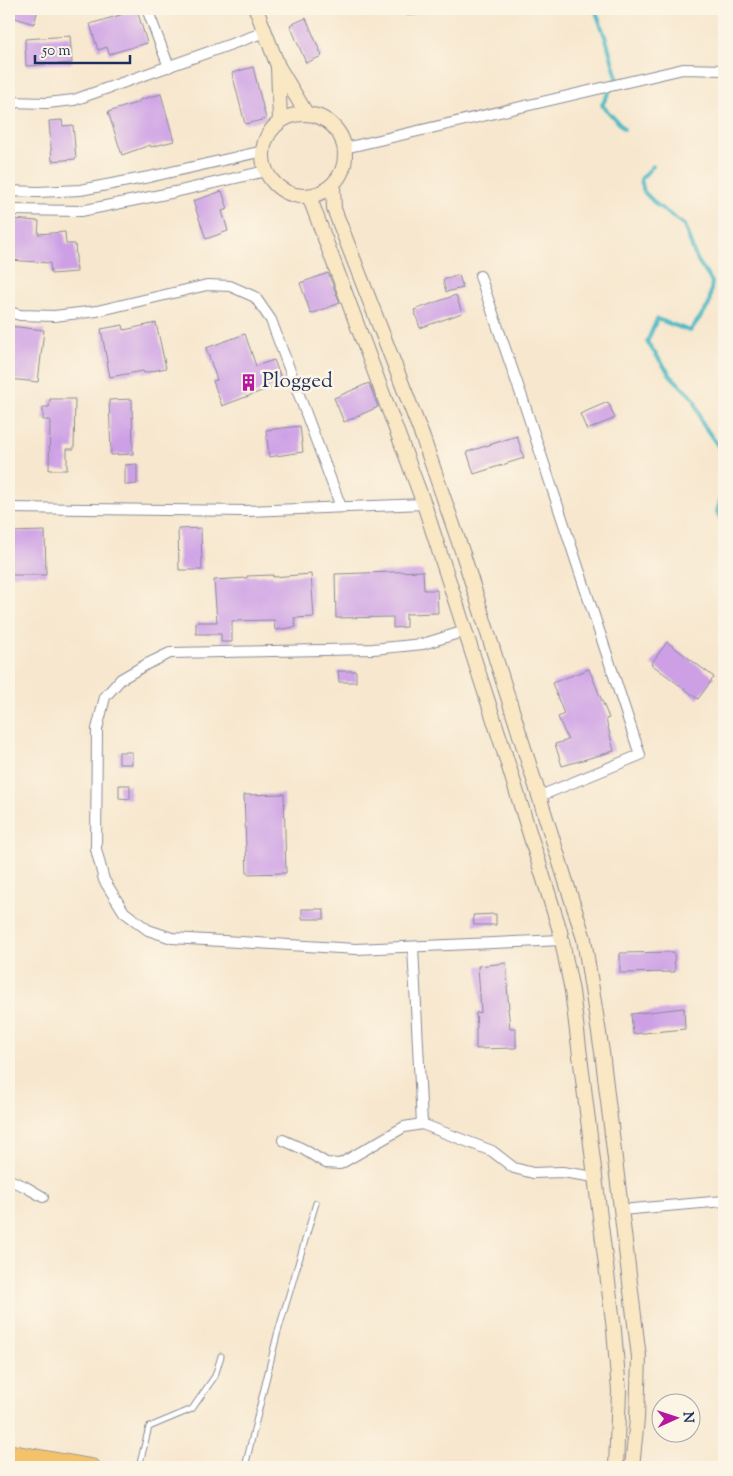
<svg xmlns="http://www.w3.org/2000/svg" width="733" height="1476" viewBox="0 0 733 1476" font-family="'Sorts Mill Goudy',serif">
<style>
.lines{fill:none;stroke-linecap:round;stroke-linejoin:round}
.stream{stroke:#4bb9c4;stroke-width:4}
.building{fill:#cda0e6}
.lane-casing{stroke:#898b96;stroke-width:7}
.street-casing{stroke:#898b96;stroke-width:12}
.secondary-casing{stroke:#898b96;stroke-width:16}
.primary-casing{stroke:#898b96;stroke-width:17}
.lane{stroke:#fff;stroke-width:5}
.street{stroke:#fff;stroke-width:10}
.secondary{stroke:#fae7c3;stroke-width:14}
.primary{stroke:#f3c26a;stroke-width:15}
.labels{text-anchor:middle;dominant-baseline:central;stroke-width:5;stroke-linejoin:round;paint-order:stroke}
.poi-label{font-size:21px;fill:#1b2f5e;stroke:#fcf5e5;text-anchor:start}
</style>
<rect width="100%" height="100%" fill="#fcf5e5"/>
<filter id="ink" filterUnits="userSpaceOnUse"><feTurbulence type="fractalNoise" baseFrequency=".02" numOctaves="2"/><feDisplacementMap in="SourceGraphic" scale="10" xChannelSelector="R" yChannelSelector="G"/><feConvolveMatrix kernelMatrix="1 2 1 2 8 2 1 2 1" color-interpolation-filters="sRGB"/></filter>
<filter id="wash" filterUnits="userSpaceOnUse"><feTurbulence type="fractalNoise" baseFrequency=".0096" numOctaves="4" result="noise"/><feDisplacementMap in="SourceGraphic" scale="20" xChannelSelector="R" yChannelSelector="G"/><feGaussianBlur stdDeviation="1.12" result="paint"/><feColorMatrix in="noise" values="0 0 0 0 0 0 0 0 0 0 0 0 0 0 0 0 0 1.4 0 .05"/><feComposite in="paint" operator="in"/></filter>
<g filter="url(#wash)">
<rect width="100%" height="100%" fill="#f7e7ce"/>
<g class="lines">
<g class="stream">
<polyline points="595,9 607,42 617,78 602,105 624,129"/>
<polyline points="653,166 641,179 644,192 657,205 684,225 696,258 712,282 709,305 690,331 657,319 647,342 671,376 694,399 702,423 724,454"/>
<polyline points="724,488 717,512 724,525"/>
<polyline points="724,867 724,872"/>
</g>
</g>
<g id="blocks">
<g class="building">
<polygon points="9,9 38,9 34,24 9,16"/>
<polygon points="137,10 147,43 109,54 107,47 98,50 90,24"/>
<polygon points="306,18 322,56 306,63 290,25"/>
<polygon points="70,36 72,63 26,66 25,39"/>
<polygon points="253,67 266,119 245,124 232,73"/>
<polygon points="161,94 174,141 151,147 150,145 122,155 108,112 139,102 139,100"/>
<polygon points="62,120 63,126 73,125 76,159 52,161 49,121"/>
<polygon points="222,191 228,209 222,211 228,231 206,239 193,201"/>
<polygon points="12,219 39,221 38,234 65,232 66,244 75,244 77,272 51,274 50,263 10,260"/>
<polygon points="328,273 340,303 311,314 300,283"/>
<polygon points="459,275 463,288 446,292 443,280"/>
<polygon points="456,295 462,313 420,328 414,310"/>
<polygon points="156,323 166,368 144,373 143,371 110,377 101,329 123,325 124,330"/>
<polygon points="9,326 44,330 38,382 9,379"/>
<polygon points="245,334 256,366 274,360 283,383 222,406 213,381 217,380 206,348"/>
<polygon points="369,383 378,407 344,422 334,398"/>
<polygon points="50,399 75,399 74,449 67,449 67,470 49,470 50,420 43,420 43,407 49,407"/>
<polygon points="132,399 133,454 111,455 109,400"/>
<polygon points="608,402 615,418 587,430 580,414"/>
<polygon points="300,426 303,452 269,457 266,430"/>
<polygon points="517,436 524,458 474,474 467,452"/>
<polygon points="137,464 137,484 125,485 125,465"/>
<polygon points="201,528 202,570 179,570 178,529"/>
<polygon points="45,531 46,575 9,575 9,532"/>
<polygon points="423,571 424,590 437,590 438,613 406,614 406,627 393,628 393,617 336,618 335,574"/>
<polygon points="311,574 314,617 294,618 296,627 275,630 274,620 232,621 232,642 221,642 221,634 196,634 196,622 217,622 214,580 247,578 247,576 273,575 273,577"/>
<polygon points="667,642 714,677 698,699 651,664"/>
<polygon points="589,669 609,718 606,719 614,751 562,766 555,744 568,740 558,717 564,714 552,683"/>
<polygon points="338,671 356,671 356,682 339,682"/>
<rect x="119" y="752" width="13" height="12"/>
<polygon points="119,785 130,785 130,799 119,798"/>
<polygon points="284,794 286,873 247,874 244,795"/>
<rect x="302" y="909" width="22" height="10"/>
<polygon points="496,914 496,925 474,925 473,915"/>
<polygon points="674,952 675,972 620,973 620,953"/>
<polygon points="506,963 508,987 507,987 509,1008 508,1008 510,1028 516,1028 516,1048 476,1049 476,1028 477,1028 476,1013 481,1012 478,966"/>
<polygon points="684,1008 685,1029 633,1034 631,1014"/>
</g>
</g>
</g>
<g filter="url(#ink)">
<use href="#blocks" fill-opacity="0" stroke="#898b96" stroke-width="1"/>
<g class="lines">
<defs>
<g id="lane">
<polyline points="139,1467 149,1427 192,1409 215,1376 221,1356"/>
<polyline points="245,1467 277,1335 316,1203"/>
</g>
<g id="street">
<polyline points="147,9 169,67"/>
<polyline points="406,9 409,10 419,9"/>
<polyline points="9,102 47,103 74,100 265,32"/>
<polyline points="345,148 683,69 724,70"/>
<polyline points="9,191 38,192 80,190 149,177 263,151"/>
<polyline points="9,210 81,211 175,192 266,171"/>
<polyline points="480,276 524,403 640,755 540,796"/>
<polyline points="9,312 20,315 54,316 97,311 207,285 230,286 255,297 271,320 341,507"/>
<polyline points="9,508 246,511 424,504"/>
<polyline points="465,631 423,644 373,649 170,653 147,664 121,679 105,697 97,729 96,849 104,880 124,912 148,930 172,938 356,949 562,940"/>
<polyline points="413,947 422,1124"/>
<polyline points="283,1140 303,1149 326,1163 340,1164 404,1127 422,1124 492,1151 514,1168 533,1173 562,1172 595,1177"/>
<polyline points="9,1180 24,1186 43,1197"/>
<polyline points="621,1210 724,1201"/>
</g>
<g id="secondary">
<polyline points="256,9 278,66 306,113"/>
<polyline points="278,67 280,121"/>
<circle cx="304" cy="155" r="41"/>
<polyline points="333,185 334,209 423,438 463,554 584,939 602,1052 639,1357 637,1419 632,1467"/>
<polyline points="309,196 424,504 503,748 560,931 572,991 614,1330 619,1391 616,1467"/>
</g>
<polyline id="primary" points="9,1452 93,1467"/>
</defs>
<use href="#lane" class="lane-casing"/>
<use href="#street" class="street-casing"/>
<use href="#secondary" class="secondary-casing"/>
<use href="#primary" class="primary-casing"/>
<use href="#lane" class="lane"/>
<use href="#street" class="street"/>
<use href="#secondary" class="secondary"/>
<use href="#primary" class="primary"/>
</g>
</g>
<defs>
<symbol id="building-bare" viewBox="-9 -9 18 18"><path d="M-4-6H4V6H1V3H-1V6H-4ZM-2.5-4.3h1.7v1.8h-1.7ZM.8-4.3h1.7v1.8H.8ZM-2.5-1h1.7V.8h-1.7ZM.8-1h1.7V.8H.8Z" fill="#b5179e" stroke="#fcf5e5" stroke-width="2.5" paint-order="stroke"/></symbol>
</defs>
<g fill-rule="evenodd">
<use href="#building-bare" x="236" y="370" width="25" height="25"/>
</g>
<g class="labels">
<g class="poi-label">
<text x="262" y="382">Plogged</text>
</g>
</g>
<rect width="733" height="1476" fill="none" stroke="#fcf5e5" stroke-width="30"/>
<g transform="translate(676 1418) rotate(87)"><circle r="24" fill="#fcf5e5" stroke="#a2a6af"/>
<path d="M0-4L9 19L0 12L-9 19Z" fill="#b5179e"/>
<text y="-8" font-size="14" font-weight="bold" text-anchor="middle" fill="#1b2f5e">N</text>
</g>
<path d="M35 55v8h95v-8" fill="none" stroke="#1b2f5e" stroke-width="2.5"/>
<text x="42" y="55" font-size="15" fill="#1b2f5e" stroke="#fcf5e5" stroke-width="4" paint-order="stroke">50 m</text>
</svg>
